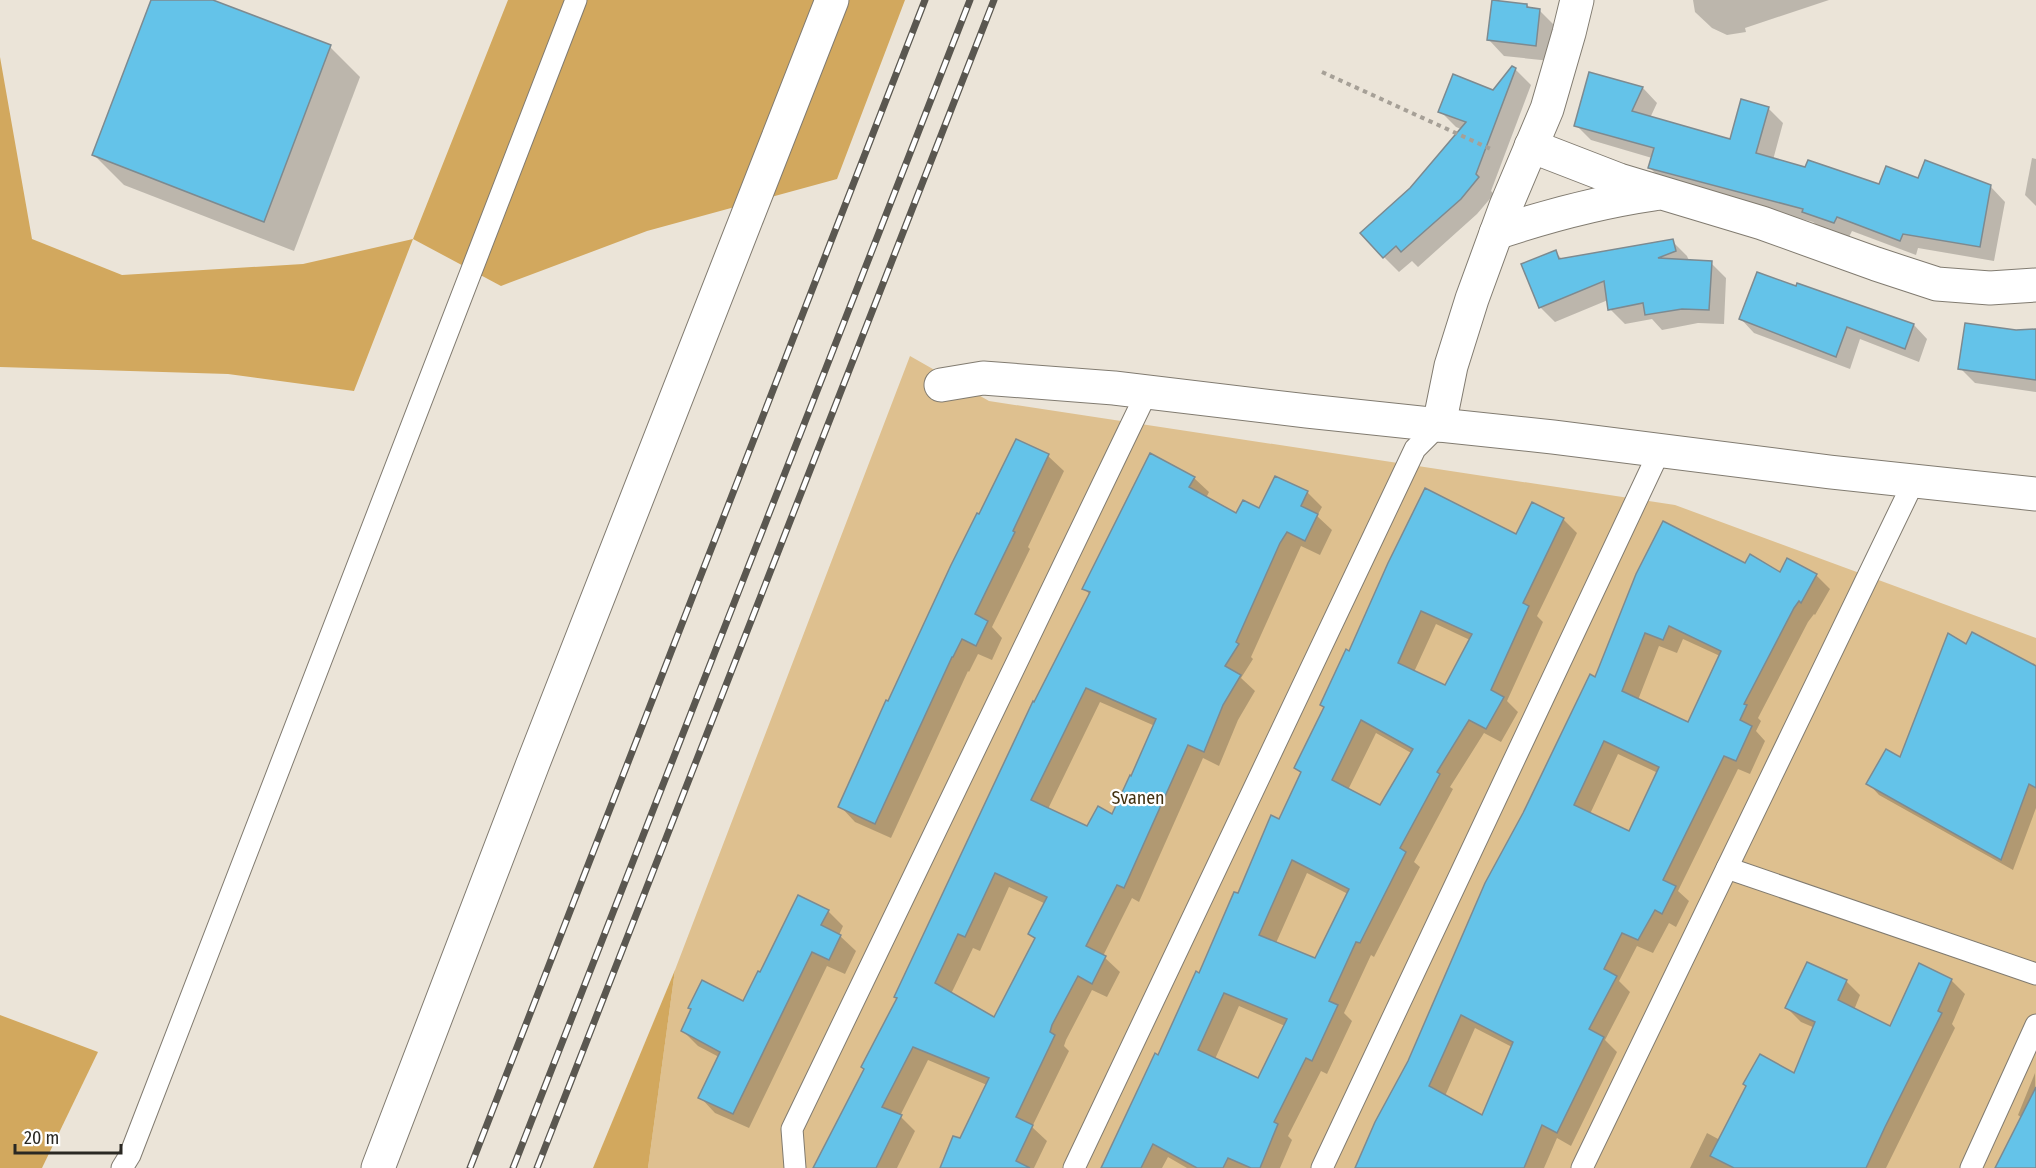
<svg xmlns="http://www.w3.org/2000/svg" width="2036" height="1168" viewBox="0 0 2036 1168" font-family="'Fira Sans Condensed',sans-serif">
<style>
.green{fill:#dec08f}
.forest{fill:#d2a85e}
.shadow{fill:#0003;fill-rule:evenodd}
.building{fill:#64c3e9;stroke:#7d8a90;stroke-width:1.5;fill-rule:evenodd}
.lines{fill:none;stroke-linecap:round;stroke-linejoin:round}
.service-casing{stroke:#817b70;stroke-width:23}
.minor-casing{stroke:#817b70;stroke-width:35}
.secondary-casing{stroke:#817b70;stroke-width:35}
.path{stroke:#a6a097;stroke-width:4;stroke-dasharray:4.5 4.5;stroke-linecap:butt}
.service{stroke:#fff;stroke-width:21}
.minor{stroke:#fff;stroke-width:33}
.secondary{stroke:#fff;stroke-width:33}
.rail-casing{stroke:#5a5750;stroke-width:7}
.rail{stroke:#fff;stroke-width:4.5;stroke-dasharray:14;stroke-linecap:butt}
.labels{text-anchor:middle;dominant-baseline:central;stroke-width:4.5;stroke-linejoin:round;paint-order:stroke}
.park-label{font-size:18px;fill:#423110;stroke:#fff}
</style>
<rect width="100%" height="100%" fill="#ebe4d8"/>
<polygon class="green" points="910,356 989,401 1675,505 2036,638 2036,1168 648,1168 675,970"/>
<g class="forest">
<polygon points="508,0 905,0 837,179 647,231 501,286 413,239 354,391 228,374 0,367 0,57 32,239 122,275 303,264 413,239"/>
<polygon points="675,970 648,1168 593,1168"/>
<polygon points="0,1015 98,1052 42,1168 0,1168"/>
</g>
<g class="shadow">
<polygon points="153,0 209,0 330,47 360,77 294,251 124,185 94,155"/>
<polygon points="1693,0 1829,0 1745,28 1746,32 1727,35 1712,28 1695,12"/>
<polygon points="1527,5 1531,9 1539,10 1555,26 1551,61 1504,56 1489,40"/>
<polygon points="1515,69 1531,85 1491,191 1494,194 1477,214 1418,267 1412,261 1399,272 1384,257 1411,189 1461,129 1456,127 1440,111 1493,91"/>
<polygon points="1590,73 1643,88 1657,103 1650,118 1731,141 1768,108 1783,123 1773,160 1880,186 1919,179 1990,186 2005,202 1994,261 1918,248 1916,255 1852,231 1849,237 1819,227 1813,222 1665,183 1650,168 1652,158 1591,140 1576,125"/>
<polygon points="2032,158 2036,159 2036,206 2025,195"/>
<polygon points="1672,241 1687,256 1689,261 1711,263 1726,278 1724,324 1698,323 1662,330 1652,319 1625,324 1610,309 1608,300 1555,322 1540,307 1555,252 1563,260"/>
<polygon points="1798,284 1914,325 1927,339 1919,362 1860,339 1850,369 1754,333 1741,319 1797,288"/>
<polygon points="2036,331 2036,392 1975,383 1960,368 2016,332"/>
<polygon points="1016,441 1048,456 1064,471 1028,547 1030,549 992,627 1002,638 992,660 978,654 969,672 968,671 891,838 855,822 840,806"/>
<path d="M1194,478l15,14 -3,6 31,17 23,-5 47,-18 15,15 -5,9 15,14 -12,25 -19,-9 -50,111 2,2 -12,19 14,13 -17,29 -19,46 -16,-8 -64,144 -7,-4 -29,58 17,16 -13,25 -15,-7 -26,50 -2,6 5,5 -37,76 15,14 -13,27h-93l19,-28 27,-55 -59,-25 -28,56 15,15 -18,37h-72l41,-98 169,-366 55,-109 -6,-7zM1100,702l55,24 -23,52 -20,38 -24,12 -40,-19zM1009,887l37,17 -16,30 6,6 -41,79 -44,-25 22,-46 7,3z"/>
<path d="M1563,519l14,14 -40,83 6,6 -36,79 11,11 -17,30 -17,-9 -34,54 3,2 -39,73 6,5 -46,90 -3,-2 -27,58 8,8 -25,53 -6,-3 -33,65 4,4 -12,28h-93l-19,-11 -6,11h-60l136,-273 42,-74 22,-48 -6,-5 29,-60 -4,-3 29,-52 167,-117zM1436,624l34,16 -25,47 -31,-15zM1376,733l37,21 -32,53 -33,-17zM1307,873l41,21 -33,65 -39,-16zM1239,1006l46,20 -26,54 -44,-21z"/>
<path d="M1746,565l35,9 35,1 14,14 -15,26 -1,-1 -6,8 -50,96 3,3 -5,10 9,10 -15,33 -12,-5 -60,122 11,10 -13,26 -7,-4 -16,30 -16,-7 -18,35 11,11 -25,48 12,12 -46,94 -14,-8 -13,30h-188l240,-489 42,-104zM1683,639l37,17 -31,68 -51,-24 21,-54 18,7zM1618,754l40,19 -28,60 -40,-19zM1475,1028l37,19 -29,70 -38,-21z"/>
<polygon points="1966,646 2031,666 2033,663 2036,665 2036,808 2013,870 1879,795 1868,783 1901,759"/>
<polygon points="828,911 843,926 839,935 856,951 845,974 827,966 749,1128 715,1113 700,1097 719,1057 698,1046 682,1030 744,1003"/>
<polygon points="1807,964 1846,981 1860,995 1854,1010 1891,1028 1951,980 1965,994 1952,1024 1955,1028 1886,1168 1690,1168 1707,1133 1720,1140 1795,1075 1815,1028 1801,1022 1787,1008"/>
<polygon points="2035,1073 2036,1168 1997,1168 2022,1118 2018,1115"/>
</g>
<g class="building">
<polygon points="151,0 213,0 331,45 264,222 92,155"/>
<polygon points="1492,0 1527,4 1527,7 1540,9 1536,46 1487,40"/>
<polygon points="1512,66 1516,68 1476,174 1479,177 1461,199 1401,252 1396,246 1383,258 1360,233 1410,188 1466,122 1438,112 1453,74 1493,90"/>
<polygon points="1589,72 1643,87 1632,111 1730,139 1741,99 1769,107 1756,153 1805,167 1808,160 1879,184 1886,166 1918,178 1925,160 1991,185 1980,247 1903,234 1900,241 1837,217 1834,223 1802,212 1803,209 1648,168 1654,148 1574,126"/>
<polygon points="1673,239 1676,251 1658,258 1712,261 1709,310 1682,309 1645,315 1643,303 1608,310 1604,281 1539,308 1521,264 1556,250 1559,259"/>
<polygon points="1757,272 1796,286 1797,283 1914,324 1905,349 1847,327 1836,357 1739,319"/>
<polygon points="1965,323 2016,330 2036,329 2036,380 1958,369"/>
<polygon points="1016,439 1049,454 1013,531 1015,532 975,614 988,621 976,646 962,639 953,657 952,657 875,824 838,807 886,700 888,701 951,565 977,513 979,514"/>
<path d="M1150,453l45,24 -6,10 47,26 7,-13 16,8 16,-32 33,15 -7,15 17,8 -13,27 -18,-9 -7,11 -44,99 3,2 -14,22 16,9 -18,30 -19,47 -16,-7 -64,143 -7,-3 -31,61 20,10 -14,28 -14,-8 -26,49 -2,7 5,3 -39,82 17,8 -17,36 14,7h-90l13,-32 7,2 29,-60 -76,-31 -31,60 20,8 -26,53h-63l51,-99 -3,-2 36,-69 -3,-1 139,-296 1,1 56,-110 -8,-3zM1086,688l70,31 -25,57 -1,-1 -18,39 -14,-8 -11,20 -56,-26zM995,873l52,24 -19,37 7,4 -41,79 -59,-34 23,-49 7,3z"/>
<path d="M1425,488l91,46 16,-32 32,16 -41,85 6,3 -38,84 13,7 -18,32 -17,-9 -32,52 3,2 -40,74 6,4 -46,91 -4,-1 -27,59 9,4 -26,56 -6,-3 -32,64 4,2 -18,44h-9l-23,-10 -5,10h-26l-44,-24 -12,24h-40l54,-115 3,2 38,-84 3,2 35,-81 4,1 33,-78 8,4 22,-47 -7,-4 30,-61 -4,-2 26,-56 3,2 39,-88zM1421,611l51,23 -27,51 -47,-22zM1361,720l52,29 -33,56 -48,-25zM1292,860l57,29 -34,69 -56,-23zM1224,993l63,26 -29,59 -60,-28z"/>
<path d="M1663,521l82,42 5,-9 30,18 7,-14 30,16 -16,29 -2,-2 -5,7 -50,96 3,1 -7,15 12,6 -16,35 -12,-5 -61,124 13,6 -14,28 -7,-4 -17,30 -16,-7 -18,36 13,7 -28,53 15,8 -47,96 -15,-8 -18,43h-169l20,-46 33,-61 77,-178 38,-70 67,-139 5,3 41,-103zM1669,626l52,25 -33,71 -66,-31 23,-58 18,7zM1604,741l55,26 -30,64 -55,-26zM1461,1015l52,27 -31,73 -53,-29z"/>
<polygon points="1972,632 2036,666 2036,788 2029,784 2001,860 1866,784 1886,749 1900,757 1948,633 1966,644"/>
<polygon points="798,895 829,910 821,925 841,935 829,960 812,952 733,1114 698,1098 720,1052 681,1031 691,1009 688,1008 702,980 743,1001 758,971 760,972"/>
<polygon points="1807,962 1847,980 1838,1000 1890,1026 1919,963 1952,979 1938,1011 1942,1013 1885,1127 1866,1168 1734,1168 1710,1156 1746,1086 1743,1084 1760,1054 1794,1073 1815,1022 1785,1008"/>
<polygon points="2036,1087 2036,1168 1995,1168"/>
</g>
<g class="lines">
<defs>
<g id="service">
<polyline points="1727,868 2036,974"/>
<polyline points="122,1168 130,1155 576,0"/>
<polyline points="795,1168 792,1129 1147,392"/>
<polyline points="1074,1168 1415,449 1439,425"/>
<polyline points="1322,1168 1660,450"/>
<polyline points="1582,1168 1914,481"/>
<polyline points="1971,1168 2036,1025"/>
</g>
<g id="minor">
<polyline points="1531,146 1619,180 1762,223 1876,264 1937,284 1990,288 2036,285"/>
<path d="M1496,233c51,-17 103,-31 158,-39"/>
<polyline points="941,385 983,378 1114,388 1307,411 1553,437 1830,472 2036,494"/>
<polyline points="1439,425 1451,366 1472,299 1506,206 1547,109 1569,33 1577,0"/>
</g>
<polyline id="secondary" points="378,1168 532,766 832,0"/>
</defs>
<use href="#service" class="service-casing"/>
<use href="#minor" class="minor-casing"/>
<use href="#secondary" class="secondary-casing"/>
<polyline class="path" points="1322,72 1493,150"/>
<use href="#service" class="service"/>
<use href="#minor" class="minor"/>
<use href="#secondary" class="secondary"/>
<defs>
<g id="rail">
<polyline points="470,1168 925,0"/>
<polyline points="513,1168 970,0"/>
<polyline points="537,1168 994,0"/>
</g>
</defs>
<use href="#rail" class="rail-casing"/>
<use href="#rail" class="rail"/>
</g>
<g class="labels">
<g class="park-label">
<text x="1138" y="798">Svanen</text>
</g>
</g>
<path d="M15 1144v9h106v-9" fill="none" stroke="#2a2823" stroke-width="3"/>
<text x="24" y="1144" font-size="18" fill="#2a2823" stroke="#ffffff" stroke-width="4.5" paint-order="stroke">20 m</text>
</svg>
